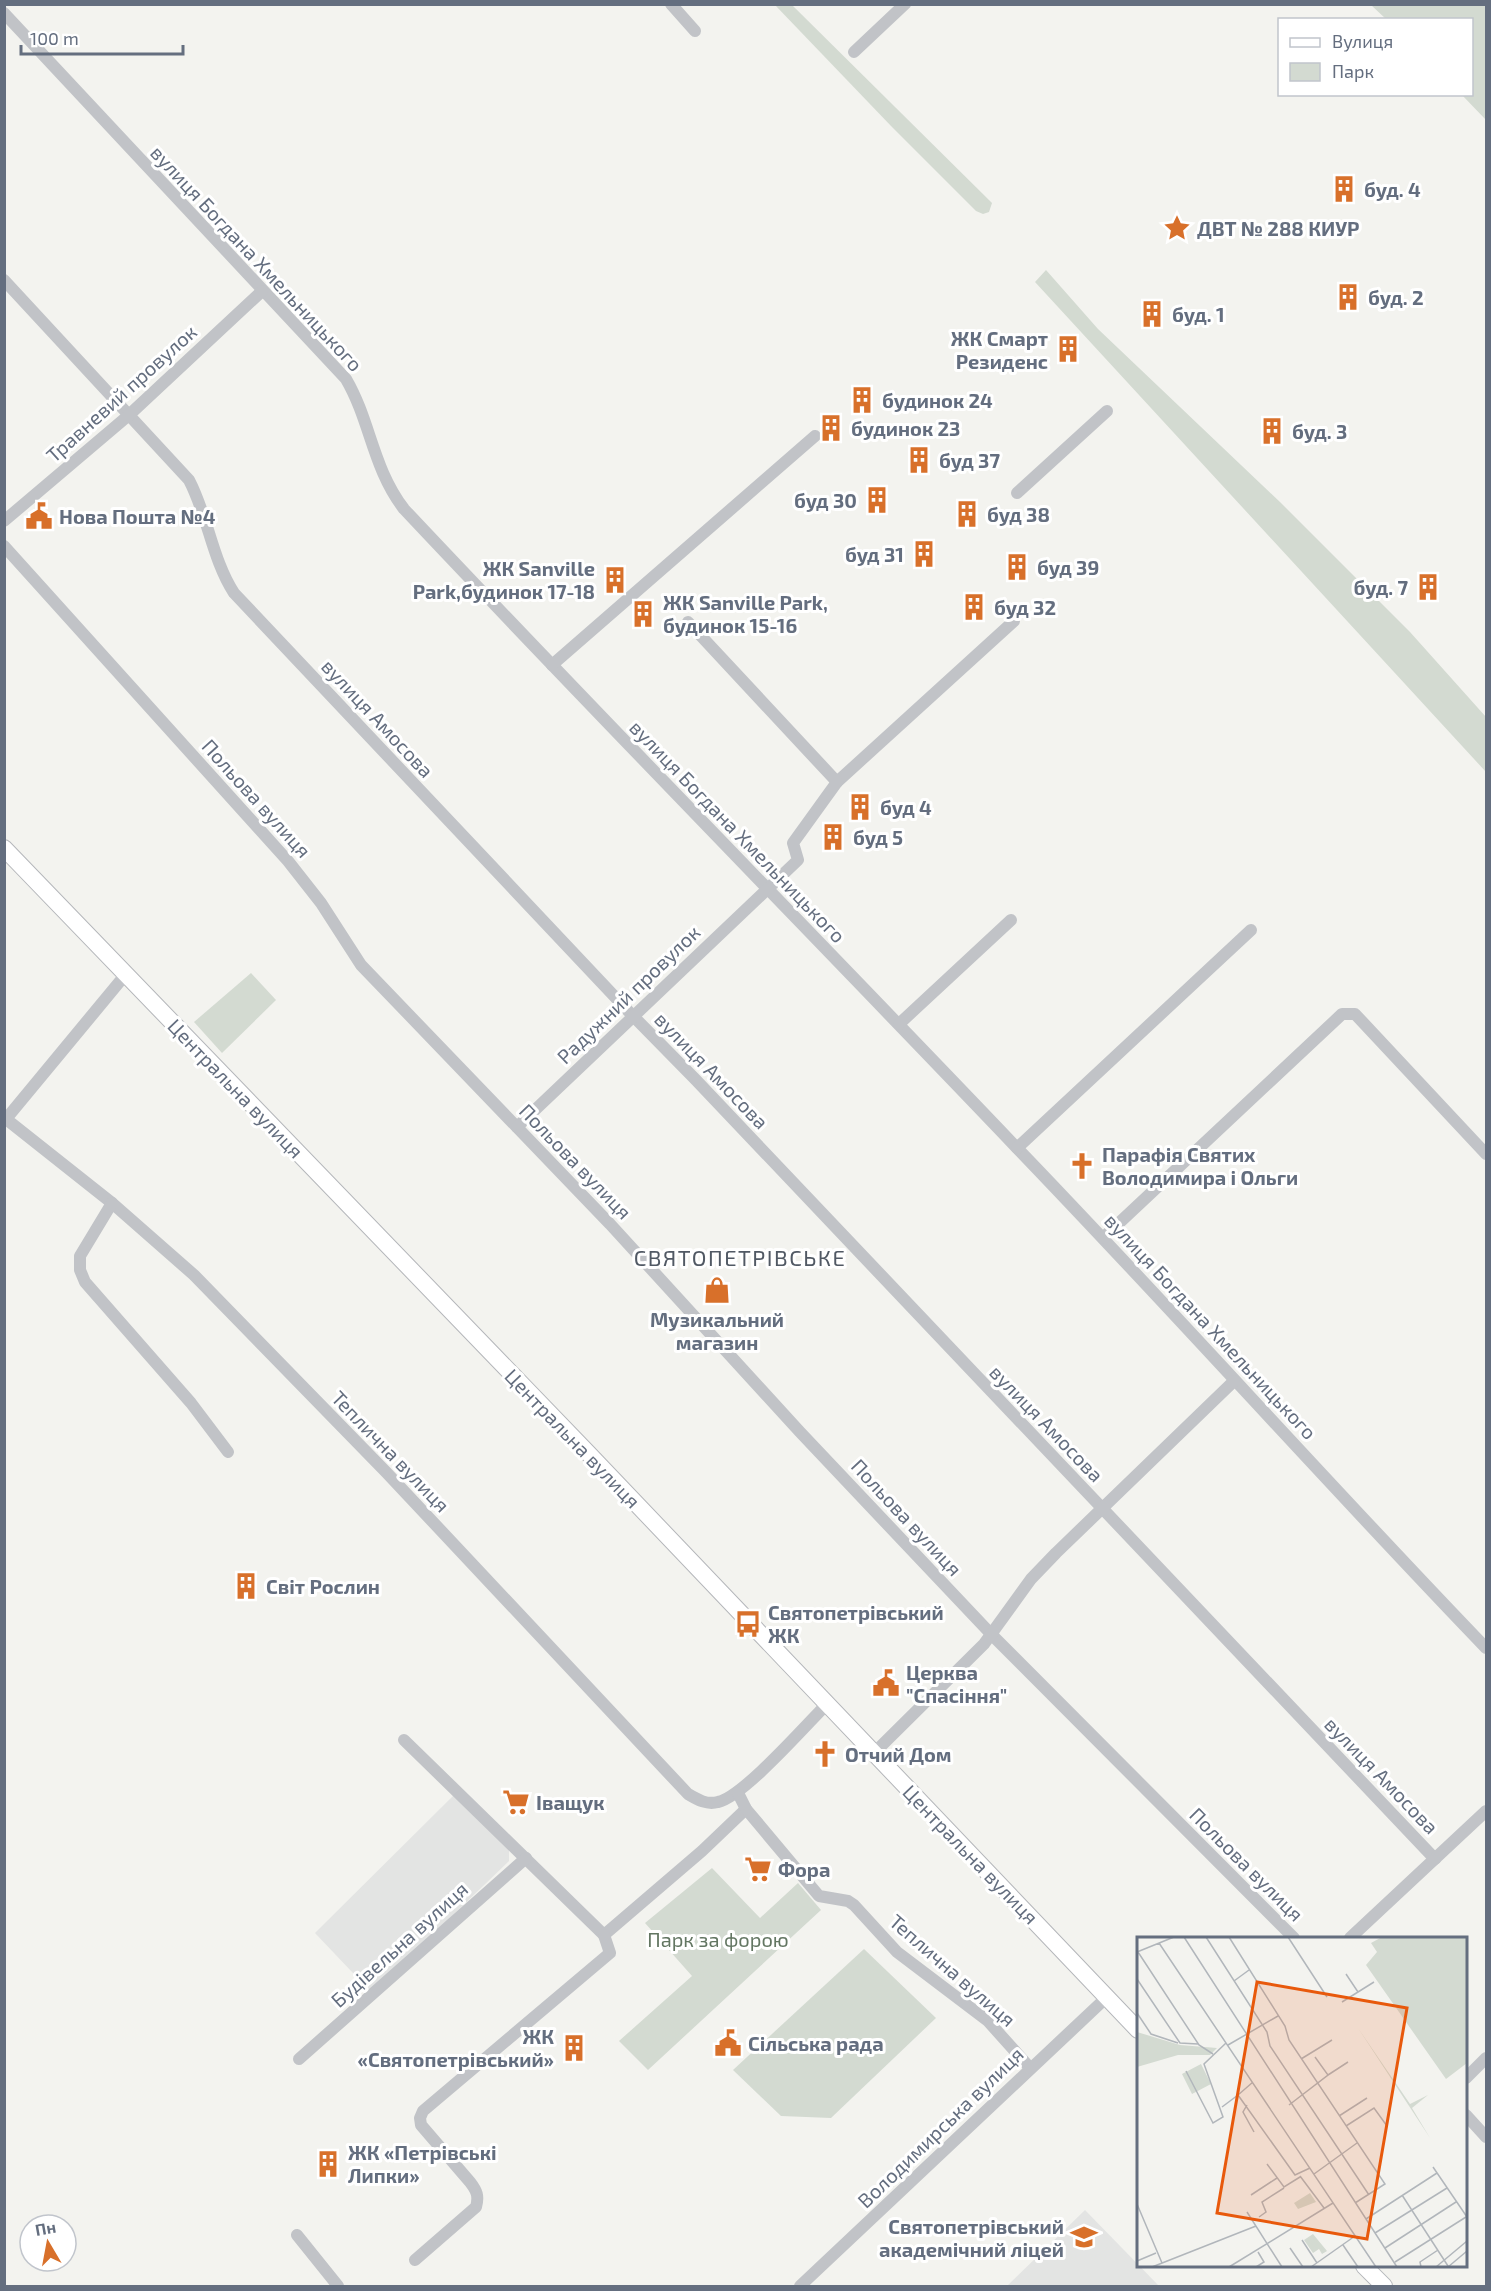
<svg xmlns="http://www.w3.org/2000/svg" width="1491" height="2291" viewBox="0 0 1491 2291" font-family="'Exo 2',sans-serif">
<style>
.built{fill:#e3e4e3}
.green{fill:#d3dad1}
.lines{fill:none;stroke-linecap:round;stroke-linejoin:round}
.major-casing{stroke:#b4b6ba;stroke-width:18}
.minor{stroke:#c1c3c7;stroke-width:12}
.major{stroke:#fff;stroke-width:16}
.labels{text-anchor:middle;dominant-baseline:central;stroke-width:6;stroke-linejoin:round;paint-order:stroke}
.poi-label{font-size:20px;font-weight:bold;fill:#646e7f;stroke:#fff;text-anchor:start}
.street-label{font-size:20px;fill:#646e7f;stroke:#fff}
.park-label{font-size:20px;fill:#637662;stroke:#fff}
.quarter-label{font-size:22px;letter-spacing:1.5px;fill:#515964;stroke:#fff}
.inset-road{fill:none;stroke:#b1b6bb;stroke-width:1.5}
.view{fill:#e8590c;fill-opacity:0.15;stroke:#e8590c;stroke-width:3}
.inset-edge{fill:none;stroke:#646e7f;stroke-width:3}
</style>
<rect width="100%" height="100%" fill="#f3f3ef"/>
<g class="built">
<polygon points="454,1795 509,1846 509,1861 372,1993 315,1933"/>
<polygon points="1085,2210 1159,2286 1007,2286"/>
</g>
<g class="green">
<polygon points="775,5 792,5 992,203 989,212 983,214 976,211 892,127"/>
<polygon points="1371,5 1486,5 1486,120 1462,95 1472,94 1472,20 1386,19"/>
<polygon points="1046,270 1098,329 1280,502 1410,632 1486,717 1486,772 1035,282"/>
<polygon points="251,973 276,1000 222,1053 194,1022"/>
<polygon points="712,1868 760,1918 798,1883 821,1910 648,2070 619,2041 692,1976 645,1923"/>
<polygon points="864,1949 936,2018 831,2118 781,2116 733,2070"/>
</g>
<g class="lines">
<defs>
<g id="major">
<polyline points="4,848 588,1453 1138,2030"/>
<polyline points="1364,2266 1384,2286"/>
</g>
</defs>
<use href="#major" class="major-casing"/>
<g class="minor">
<polyline points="671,4 695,31"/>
<path d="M4,13l342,366c25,43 26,88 58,130 202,215 409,425 612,638 159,165 311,336 470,501"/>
<polyline points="854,52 905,4"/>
<path d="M4,280l185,200c19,36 23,79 45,113l399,423 62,63 740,780"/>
<polyline points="1017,493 1107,411"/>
<polyline points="4,521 129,415 262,291"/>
<polyline points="4,546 288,861 321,903 361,965 610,1224 800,1432 991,1634 1294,1938"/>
<polyline points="552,665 815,436"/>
<polyline points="837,782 1014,621"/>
<path d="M126,974l-120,145 106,84 82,72 192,197 302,322c10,6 19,11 30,8 25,-5 88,-77 109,-98"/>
<polyline points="899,1024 1011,920"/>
<polyline points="517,1127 798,860 793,843 837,782 688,622"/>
<polyline points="1017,1148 1251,930"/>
<polyline points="112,1203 80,1256 80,1270 85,1282 191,1403 228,1452"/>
<polyline points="1103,1238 1342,1014 1355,1014 1486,1154"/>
<polyline points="404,1740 604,1935 702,1851 746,1809"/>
<polyline points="874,1753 984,1644 1031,1579 1056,1553 1234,1381"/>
<polyline points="738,1793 746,1809 819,1896 848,1901 854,1905 897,1952 988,2021 1030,2068"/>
<polyline points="1350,1938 1486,1811"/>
<polyline points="299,2059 526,1858"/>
<polyline points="1466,2078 1486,2058"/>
<polyline points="1466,2115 1486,2137"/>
<polyline points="297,2235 338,2286"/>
<path d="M415,2260l61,-53c3,-11 1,-16 -6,-25l-49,-57 -1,-7 3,-7 187,-158 -6,-18"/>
<polyline points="800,2286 1107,1997"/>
</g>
<use href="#major" class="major"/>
</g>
<defs>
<symbol id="building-bare" viewBox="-9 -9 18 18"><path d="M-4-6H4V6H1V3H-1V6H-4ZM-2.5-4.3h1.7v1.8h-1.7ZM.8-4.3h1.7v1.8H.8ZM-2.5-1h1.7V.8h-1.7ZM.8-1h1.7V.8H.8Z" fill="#d8702a" stroke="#fff" stroke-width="2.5" paint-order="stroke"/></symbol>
<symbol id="sight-bare" viewBox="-9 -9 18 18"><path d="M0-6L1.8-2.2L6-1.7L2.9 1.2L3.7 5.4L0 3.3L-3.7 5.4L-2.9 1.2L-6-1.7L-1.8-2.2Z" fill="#d8702a" stroke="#fff" stroke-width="2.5" paint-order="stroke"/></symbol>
<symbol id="civic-bare" viewBox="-9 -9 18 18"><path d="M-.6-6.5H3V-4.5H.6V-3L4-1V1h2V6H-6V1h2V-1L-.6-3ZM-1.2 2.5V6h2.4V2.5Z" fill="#d8702a" stroke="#fff" stroke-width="2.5" paint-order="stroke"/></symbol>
<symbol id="church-bare" viewBox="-9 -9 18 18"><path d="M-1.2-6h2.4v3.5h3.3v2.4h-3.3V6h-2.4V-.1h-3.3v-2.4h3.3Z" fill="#d8702a" stroke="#fff" stroke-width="2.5" paint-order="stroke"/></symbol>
<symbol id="shop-bare" viewBox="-9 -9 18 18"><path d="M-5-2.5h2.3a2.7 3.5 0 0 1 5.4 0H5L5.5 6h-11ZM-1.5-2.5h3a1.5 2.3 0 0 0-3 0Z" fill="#d8702a" stroke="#fff" stroke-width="2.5" paint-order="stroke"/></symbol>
<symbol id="bus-bare" viewBox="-9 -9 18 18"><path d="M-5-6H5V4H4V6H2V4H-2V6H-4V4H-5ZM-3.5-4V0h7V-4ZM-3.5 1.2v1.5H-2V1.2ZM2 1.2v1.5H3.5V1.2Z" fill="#d8702a" stroke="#fff" stroke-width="2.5" paint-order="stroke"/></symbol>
<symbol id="supermarket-bare" viewBox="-9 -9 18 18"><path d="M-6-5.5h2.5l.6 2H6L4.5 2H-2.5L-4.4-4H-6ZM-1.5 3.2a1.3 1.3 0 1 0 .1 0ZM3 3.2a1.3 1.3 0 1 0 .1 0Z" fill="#d8702a" stroke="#fff" stroke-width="2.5" paint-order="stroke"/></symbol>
<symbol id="school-bare" viewBox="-9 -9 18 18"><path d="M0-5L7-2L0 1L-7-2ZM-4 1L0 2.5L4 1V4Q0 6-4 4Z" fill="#d8702a" stroke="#fff" stroke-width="2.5" paint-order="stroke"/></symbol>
</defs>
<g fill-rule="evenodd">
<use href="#building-bare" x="1325" y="170" width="38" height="38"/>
<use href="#sight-bare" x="1158" y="209" width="38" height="38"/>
<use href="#building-bare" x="1329" y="278" width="38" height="38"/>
<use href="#building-bare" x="1133" y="295" width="38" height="38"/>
<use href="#building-bare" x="1049" y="330" width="38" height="38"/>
<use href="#building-bare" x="843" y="381" width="38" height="38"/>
<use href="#building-bare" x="812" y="409" width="38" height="38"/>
<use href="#building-bare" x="1253" y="412" width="38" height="38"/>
<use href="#building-bare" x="900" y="441" width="38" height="38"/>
<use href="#building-bare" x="858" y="481" width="38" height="38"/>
<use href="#building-bare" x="948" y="495" width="38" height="38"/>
<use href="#civic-bare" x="20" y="497" width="38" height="38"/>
<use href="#building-bare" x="905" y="535" width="38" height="38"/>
<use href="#building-bare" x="998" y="548" width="38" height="38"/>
<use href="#building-bare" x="596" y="561" width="38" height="38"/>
<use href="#building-bare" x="1409" y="568" width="38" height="38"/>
<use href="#building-bare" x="955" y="588" width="38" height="38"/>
<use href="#building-bare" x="624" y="595" width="38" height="38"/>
<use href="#building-bare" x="841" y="788" width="38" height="38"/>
<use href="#building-bare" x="814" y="818" width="38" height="38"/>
<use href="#church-bare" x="1063" y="1147" width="38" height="38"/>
<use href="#shop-bare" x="698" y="1271" width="38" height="38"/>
<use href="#building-bare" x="227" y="1567" width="38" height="38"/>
<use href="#bus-bare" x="729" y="1605" width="38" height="38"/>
<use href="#civic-bare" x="867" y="1664" width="38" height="38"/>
<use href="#church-bare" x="806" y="1735" width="38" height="38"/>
<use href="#supermarket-bare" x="497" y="1783" width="38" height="38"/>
<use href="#supermarket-bare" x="739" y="1850" width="38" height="38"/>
<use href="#civic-bare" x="709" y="2024" width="38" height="38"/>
<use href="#building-bare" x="555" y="2029" width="38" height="38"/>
<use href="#building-bare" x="309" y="2145" width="38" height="38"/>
<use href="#school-bare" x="1065" y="2218" width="38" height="38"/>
</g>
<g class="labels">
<g class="poi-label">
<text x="1364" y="189">буд. 4</text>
<text x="1197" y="228">ДВТ № 288 КИУР</text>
<text x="1368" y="297">буд. 2</text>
<text x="1172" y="314">буд. 1</text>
<text x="1048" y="338" text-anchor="end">ЖК Смарт<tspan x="1048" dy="23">Резиденс</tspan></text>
<text x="882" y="400">будинок 24</text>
<text x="851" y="428">будинок 23</text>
<text x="1292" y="431">буд. 3</text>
<text x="939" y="460">буд 37</text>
<text x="857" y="500" text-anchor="end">буд 30</text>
<text x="987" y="514">буд 38</text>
<text x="59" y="516">Нова Пошта №4</text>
<text x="904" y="554" text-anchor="end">буд 31</text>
<text x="1037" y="567">буд 39</text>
<text x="595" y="568" text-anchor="end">ЖК Sanville<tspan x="595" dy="23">Park,будинок 17-18</tspan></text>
<text x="1408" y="587" text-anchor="end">буд. 7</text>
<text x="663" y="602">ЖК Sanville Park,<tspan x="663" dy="23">будинок 15-16</tspan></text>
<text x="994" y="607">буд 32</text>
<text x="880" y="807">буд 4</text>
<text x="853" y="837">буд 5</text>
<text x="1102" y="1154">Парафія Святих<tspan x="1102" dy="23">Володимира і Ольги</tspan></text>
<text x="717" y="1319" text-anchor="middle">Музикальний<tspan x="717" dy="23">магазин</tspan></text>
<text x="266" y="1586">Світ Рослин</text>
<text x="768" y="1612">Святопетрівський<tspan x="768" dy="23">ЖК</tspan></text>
<text x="906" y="1672">Церква<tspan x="906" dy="23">"Спасіння"</tspan></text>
<text x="845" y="1754">Отчий Дом</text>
<text x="536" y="1802">Іващук</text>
<text x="778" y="1869">Фора</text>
<text x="554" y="2036" text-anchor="end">ЖК<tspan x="554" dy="23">«Святопетрівський»</tspan></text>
<text x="748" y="2043">Сільська рада</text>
<text x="348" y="2152">ЖК «Петрівські<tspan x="348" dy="23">Липки»</tspan></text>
<text x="1064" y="2226" text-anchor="end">Святопетрівський<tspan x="1064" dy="23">академічний ліцей</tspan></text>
</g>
<g class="street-label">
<text transform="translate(257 258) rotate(47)">вулиця Богдана Хмельницького</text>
<text transform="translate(121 393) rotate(-42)">Травневий провулок</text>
<text transform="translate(378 718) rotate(47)">вулиця Амосова</text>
<text transform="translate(257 798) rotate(48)">Польова вулиця</text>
<text transform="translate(738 831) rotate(46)">вулиця Богдана Хмельницького</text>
<text transform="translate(628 994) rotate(-44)">Радужний провулок</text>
<text transform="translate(712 1070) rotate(46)">вулиця Амосова</text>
<text transform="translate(236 1088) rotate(46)">Центральна вулиця</text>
<text transform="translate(576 1161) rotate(46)">Польова вулиця</text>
<text transform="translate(1211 1326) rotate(47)">вулиця Богдана Хмельницького</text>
<text transform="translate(1047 1423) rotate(46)">вулиця Амосова</text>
<text transform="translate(573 1438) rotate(46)">Центральна вулиця</text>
<text transform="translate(391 1451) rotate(46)">Теплична вулиця</text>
<text transform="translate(907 1517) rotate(47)">Польова вулиця</text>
<text transform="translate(1382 1775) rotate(46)">вулиця Амосова</text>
<text transform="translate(971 1854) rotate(46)">Центральна вулиця</text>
<text transform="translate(1247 1864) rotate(45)">Польова вулиця</text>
<text transform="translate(399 1944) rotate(-42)">Будівельна вулиця</text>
<text transform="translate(953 1970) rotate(41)">Теплична вулиця</text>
<text transform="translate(940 2127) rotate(-44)">Володимирська вулиця</text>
</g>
<g class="park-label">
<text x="718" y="1939">Парк за форою</text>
</g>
<g class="quarter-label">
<text x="740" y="1257">СВЯТОПЕТРІВСЬКЕ</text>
</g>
</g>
<g transform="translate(1137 1937)">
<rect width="330" height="330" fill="#f3f3ef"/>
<path d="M245,0h85v126l-21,16 -80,-114 11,-13 -6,-9zM221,91l52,76 18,-9 -16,13 18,30zM0,95l43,13 37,3 -7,7h-32l-41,12zM64,127l10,20 -19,10 -10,-20zM173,256l6,9 -18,7 -4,-6zM176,297l14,17 -5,3 -3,-5 -6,4 -9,-13z" fill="#d3dad1"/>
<path class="inset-road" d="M47,0l213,330M69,0l61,95 3,14 99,149M92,0l56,89 4,14 96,144 -30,19M151,0l39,60M22,6l217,324M0,15l37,-15M1,15l61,93 14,9M209,37l12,18M0,42l43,64 18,1M97,44l15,-11M205,65l32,-20M0,76l14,21 27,9M91,108l50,-29M164,122l31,-19M49,134l27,52 10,-6 -19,-53 22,-21M191,138l20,-13M116,145l-15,13 57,80 15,-7M110,168l-4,7 11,20M152,168l39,-30 -13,-18M85,170l16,-12M202,179l28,-18M209,189l28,-18 13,18M130,227l17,23 16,-10M296,230l34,50M177,237l43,-31M163,239l24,32M114,258l26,-17M265,258l46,71M0,267l25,59M110,275l35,55M122,280l7,-5 -4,-10 22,-14M229,282l71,-46M238,296l72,-45M165,303l15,23M206,308l15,22M153,311l13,19M248,311l71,-46M0,324l19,-8M258,325l71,-45M15,330l104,-41M92,330l104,-64M119,330l8,-5 -6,-10M174,330l44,-31M284,330l-1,-5 18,-12M299,330l31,-26M311,330l19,-16"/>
<path class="view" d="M120,45l150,26 -40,231 -150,-26z"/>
<rect width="330" height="330" class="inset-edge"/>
</g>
<rect width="1491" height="2291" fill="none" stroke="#646e7f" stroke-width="12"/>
<rect x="1278" y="18" width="195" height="78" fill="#ffffff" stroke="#c1c5cc" stroke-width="1.5"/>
<rect x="1290" y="38" width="30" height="9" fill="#ffffff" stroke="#c1c5cc" stroke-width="1.5"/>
<text x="1332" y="48" font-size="18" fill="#646e7f">Вулиця</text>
<rect x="1290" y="63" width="30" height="18" fill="#d3dad1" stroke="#c1c5cc" stroke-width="1.5"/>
<text x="1332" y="78" font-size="18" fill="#646e7f">Парк</text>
<g transform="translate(48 2243) rotate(350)"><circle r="28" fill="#ffffff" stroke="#c1c5cc" stroke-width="1.5"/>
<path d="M0-4.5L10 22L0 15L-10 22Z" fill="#d8702a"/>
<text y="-9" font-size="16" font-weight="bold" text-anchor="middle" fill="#646e7f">Пн</text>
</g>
<path d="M21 45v9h162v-9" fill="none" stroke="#646e7f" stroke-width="3"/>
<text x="30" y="45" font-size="18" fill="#646e7f" stroke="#ffffff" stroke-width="4.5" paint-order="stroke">100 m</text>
</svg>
